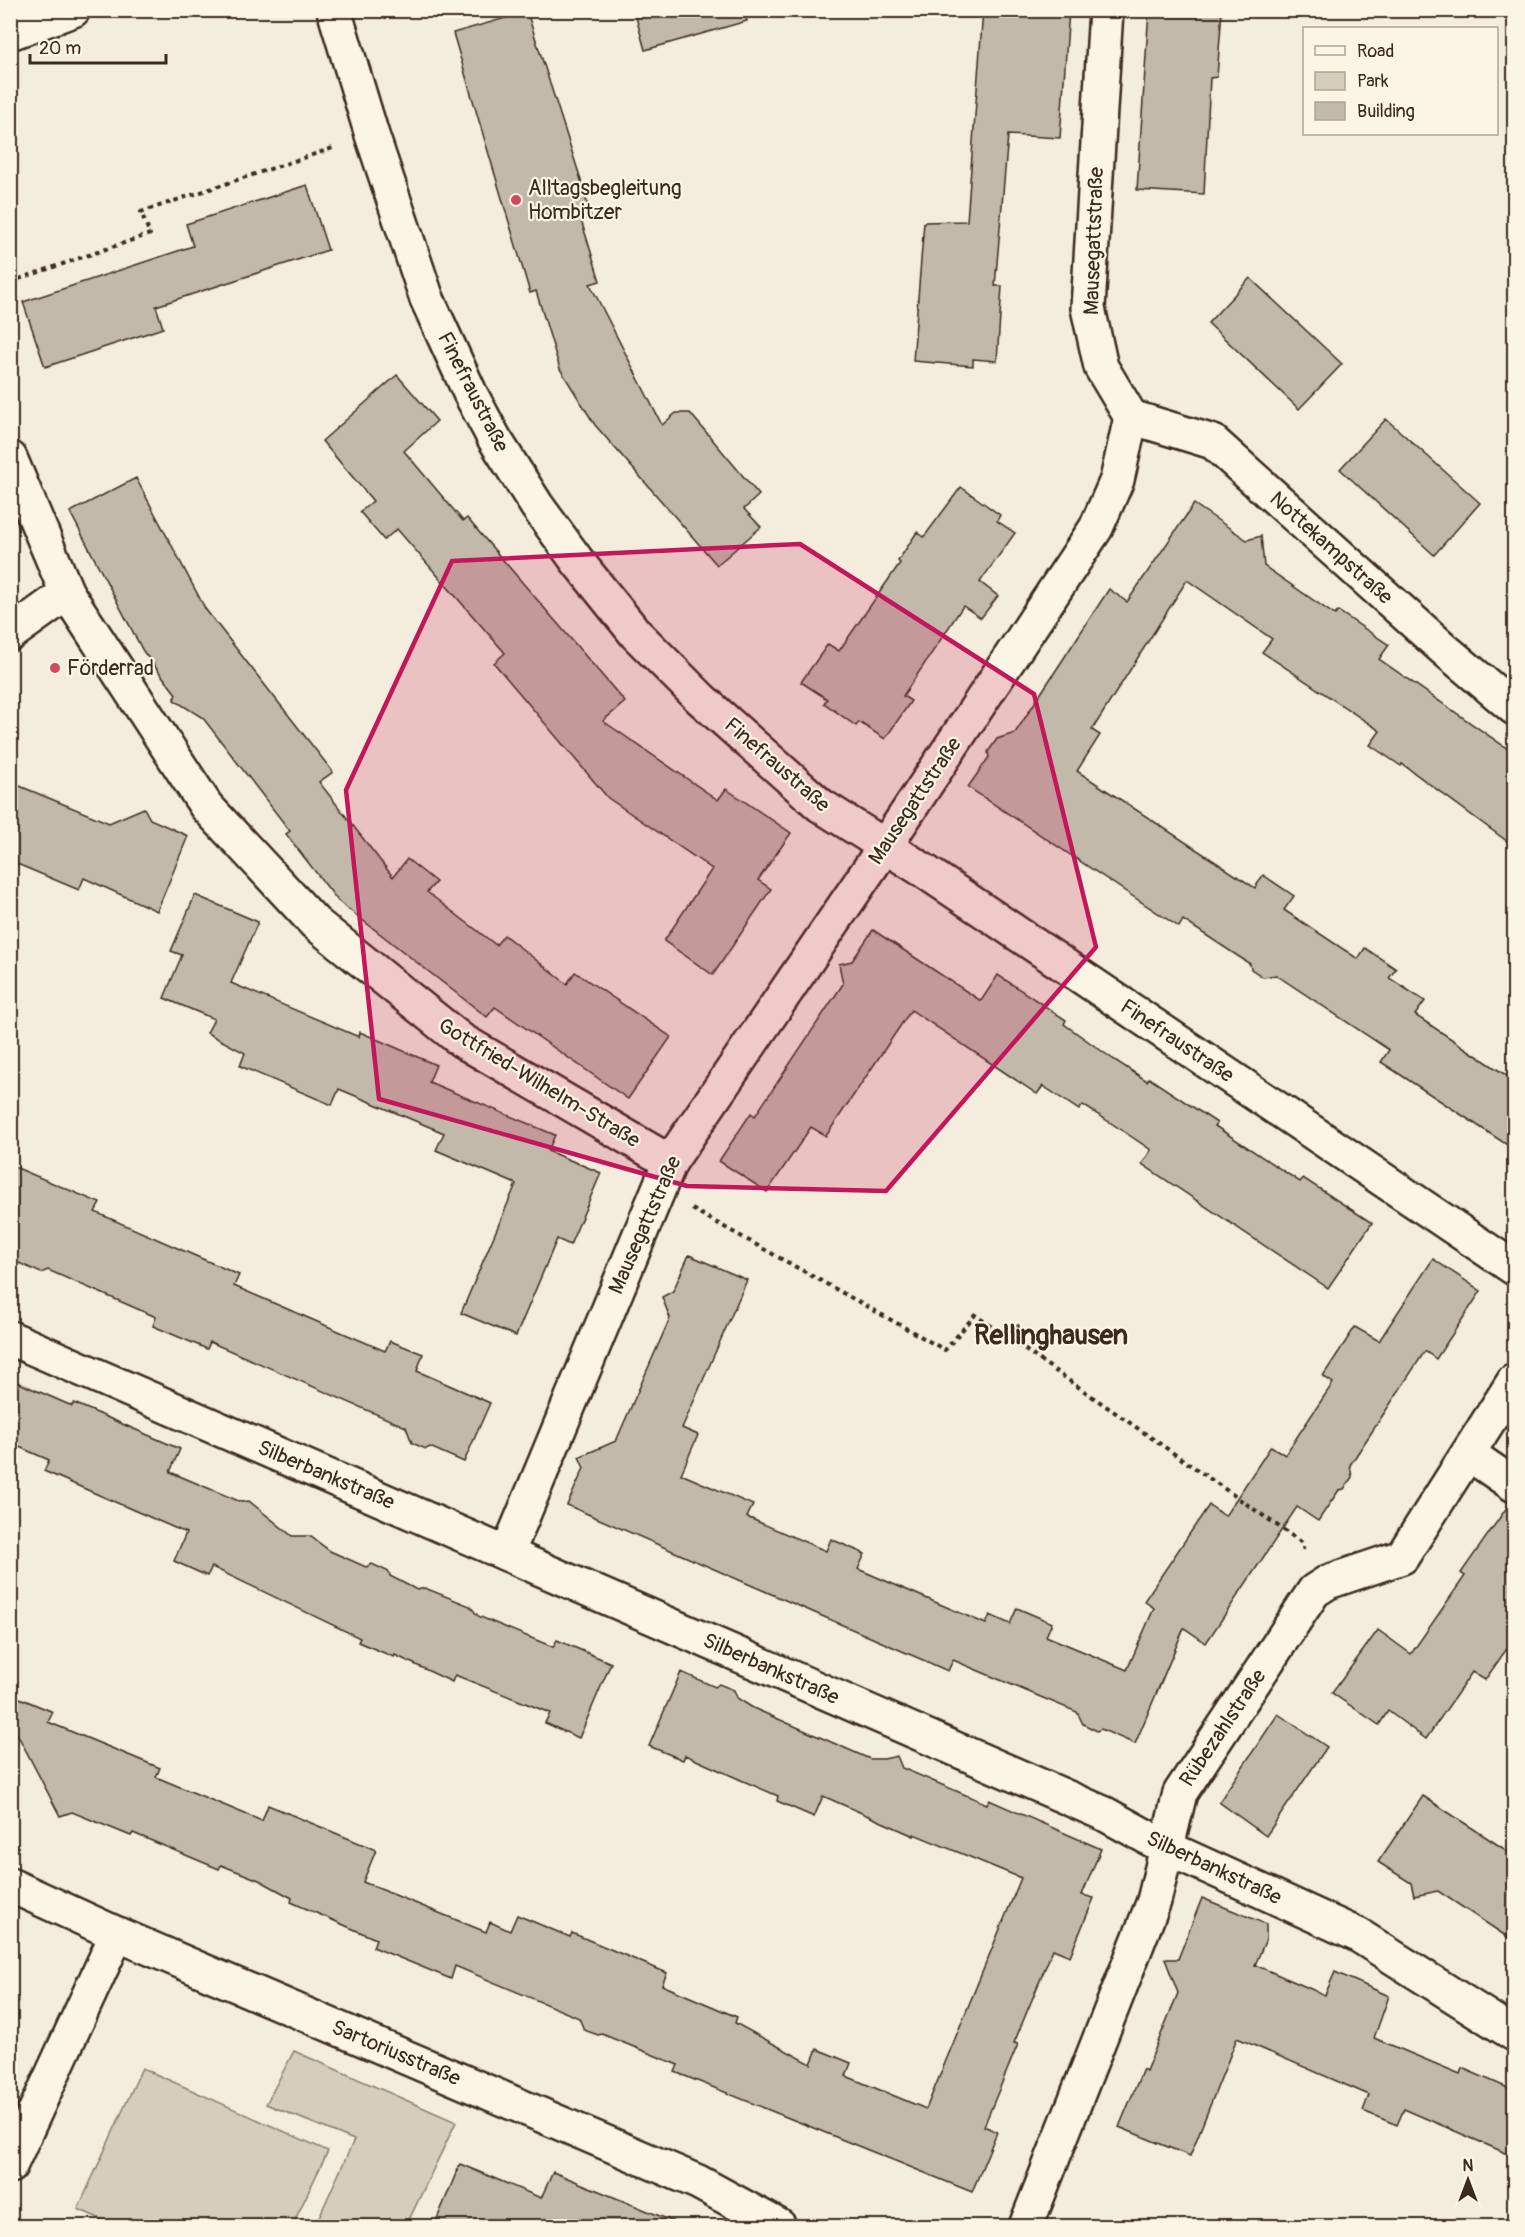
<svg xmlns="http://www.w3.org/2000/svg" width="1525" height="2237" viewBox="0 0 1525 2237" font-family="Pangolin,sans-serif">
<style>
.green{fill:#d6cdbd;stroke:#887c6e;stroke-width:1.5}
.building{fill:#c3b9aa;stroke:#3b2a1e;stroke-width:1.5}
.lines{fill:none;stroke-linecap:round;stroke-linejoin:round}
.minor-casing{stroke:#3b2a1e;stroke-width:38}
.major-casing{stroke:#3b2a1e;stroke-width:38}
.path{stroke:#3b2a1e;stroke-width:4;stroke-dasharray:4.5 4.5;stroke-linecap:butt}
.minor{stroke:#fcf5e5;stroke-width:33}
.major{stroke:#fcf5e5;stroke-width:33}
.marked{fill:#c2185b;fill-opacity:0.2;stroke:#c2185b;stroke-width:4.5;stroke-linejoin:round}
.poi-dot{fill:#d1495b;stroke:#fcf5e5;stroke-width:2}
.labels{text-anchor:middle;dominant-baseline:central;stroke-width:4.5;stroke-linejoin:round;paint-order:stroke}
.poi-label{font-size:21px;fill:#3b2a1e;stroke:#fcf5e5;text-anchor:start}
.street-label{font-size:21px;fill:#3b2a1e;stroke:#fcf5e5}
.district-label{font-size:27px;font-weight:bold;fill:#3b2a1e;stroke:#fcf5e5}
</style>
<rect width="100%" height="100%" fill="#f4eddd"/>
<filter id="ink" filterUnits="userSpaceOnUse"><feTurbulence type="fractalNoise" baseFrequency=".0167" numOctaves="2"/><feDisplacementMap in="SourceGraphic" scale="12" xChannelSelector="R" yChannelSelector="G"/><feConvolveMatrix kernelMatrix="1 2 1 2 8 2 1 2 1" color-interpolation-filters="sRGB"/></filter>
<g filter="url(#ink)">
<g class="green">
<polygon points="294,2051 456,2122 406,2226 315,2226 354,2140 266,2104"/>
<polygon points="142,2068 328,2151 292,2226 117,2226 78,2209"/>
</g>
<g class="building">
<polygon points="634,10 745,10 747,21 645,50"/>
<polygon points="983,10 1069,10 1060,138 1008,135 995,286 1002,286 997,361 973,359 973,366 913,361 924,222 967,221"/>
<polygon points="1149,10 1222,10 1217,77 1210,78 1204,194 1137,190"/>
<polygon points="527,12 582,183 591,218 581,220 600,281 590,284 662,425 676,413 690,413 759,495 744,509 761,527 717,565 595,425 560,369 536,291 530,293 453,33"/>
<polygon points="307,185 328,250 156,306 163,328 45,367 23,302 193,246 186,224"/>
<polygon points="1250,278 1342,364 1299,409 1208,323"/>
<polygon points="397,375 437,421 404,451 463,521 467,518 625,702 603,721 718,800 726,789 791,833 758,880 771,889 713,975 664,941 712,869 608,798 494,663 505,653 397,529 384,540 360,512 373,501 322,441"/>
<polygon points="1386,419 1480,503 1434,555 1340,469"/>
<polygon points="136,478 206,610 333,772 319,782 393,877 407,859 436,882 427,892 496,945 504,935 567,984 575,972 671,1037 628,1099 495,1007 487,1017 338,901 286,834 290,831 203,718 174,700 176,694 143,651 70,512"/>
<polygon points="961,487 1000,515 997,521 1015,533 980,582 998,596 981,618 963,606 903,696 911,701 885,739 859,722 856,726 824,703 827,699 801,682 828,644 839,651 900,563 898,561 917,532 924,537"/>
<polygon points="1194,504 1247,540 1261,536 1264,566 1335,615 1338,611 1389,645 1379,659 1515,754 1515,847 1402,764 1401,766 1370,745 1380,731 1262,652 1272,639 1187,580 1092,730 1100,735 1077,771 1255,888 1263,875 1294,896 1284,910 1358,959 1365,948 1396,969 1389,978 1425,1001 1415,1015 1515,1081 1515,1150 1381,1062 1389,1050 1276,975 1263,977 1251,969 1250,964 1183,920 1179,927 968,787 989,757 988,752 997,739 1015,733 1109,589 1127,602"/>
<polygon points="10,782 109,823 144,808 150,819 188,836 157,911 84,878 79,890 10,861"/>
<polygon points="195,895 258,922 231,983 359,1037 360,1032 436,1065 429,1082 555,1135 548,1151 601,1173 570,1245 557,1239 516,1336 461,1313 516,1184 436,1150 444,1133 339,1089 332,1105 240,1066 245,1053 207,1033 214,1019 164,998 182,955 171,951"/>
<polygon points="873,930 981,1001 998,975 1066,1020 1064,1024 1113,1059 1147,1081 1149,1078 1217,1123 1215,1126 1300,1182 1303,1178 1372,1223 1328,1288 1142,1164 1151,1150 1117,1127 1083,1105 1079,1110 1043,1086 1037,1094 911,1010 826,1136 811,1127 767,1192 719,1161 751,1113 755,1116 843,984 839,964 852,961"/>
<polygon points="10,1165 100,1203 95,1212 239,1275 234,1286 385,1351 390,1341 423,1354 417,1371 490,1403 464,1462 430,1447 426,1449 412,1443 406,1427 210,1342 207,1349 153,1326 156,1317 48,1270 41,1273 10,1259"/>
<polygon points="689,1255 747,1280 682,1428 698,1435 681,1474 753,1505 747,1517 826,1551 831,1539 865,1554 858,1569 986,1624 990,1615 1010,1624 1017,1608 1052,1623 1046,1636 1127,1670 1154,1608 1144,1601 1209,1505 1225,1516 1271,1446 1285,1455 1333,1383 1323,1376 1355,1327 1379,1341 1433,1259 1481,1291 1436,1359 1425,1351 1350,1465 1352,1477 1344,1489 1339,1490 1318,1521 1297,1507 1206,1643 1184,1628 1135,1744 1101,1729 1097,1731 1083,1724 1077,1712 1043,1698 953,1660 948,1671 567,1505 584,1468 579,1457 616,1441 670,1318 662,1297 673,1291"/>
<polygon points="10,1379 72,1406 74,1403 180,1449 170,1472 241,1502 249,1501 292,1536 310,1536 330,1551 366,1567 372,1564 389,1572 390,1576 417,1590 425,1588 470,1606 478,1616 553,1647 557,1640 611,1663 579,1738 545,1723 550,1713 455,1675 452,1682 395,1655 394,1657 358,1642 360,1638 212,1567 207,1576 174,1561 186,1533 44,1471 49,1460 10,1443"/>
<polygon points="1510,1503 1515,1503 1515,1637 1485,1680 1472,1672 1426,1739 1388,1711 1379,1725 1332,1693 1378,1630 1411,1654 1465,1576 1461,1573"/>
<polygon points="681,1672 715,1687 719,1684 734,1690 737,1698 753,1708 870,1759 884,1759 897,1756 902,1768 987,1804 989,1800 1101,1849 1082,1895 1094,1898 1070,1956 1053,1949 1014,2043 1018,2044 984,2126 997,2132 972,2192 675,2072 678,2065 602,2034 598,2035 584,2030 579,2018 455,1966 451,1979 373,1947 376,1939 291,1902 292,1898 259,1880 221,1865 219,1869 133,1833 131,1836 72,1812 60,1816 10,1720 10,1694 53,1712 48,1722 160,1768 156,1777 262,1821 268,1805 376,1850 363,1882 486,1932 490,1922 510,1931 517,1915 570,1937 572,1933 667,1973 662,1985 737,2017 735,2023 811,2064 817,2049 851,2063 846,2076 926,2109 1021,1878 914,1834 914,1836 823,1796 814,1817 777,1801 778,1796 741,1780 685,1755 683,1760 649,1746"/>
<polygon points="1278,1714 1327,1747 1266,1836 1219,1802"/>
<polygon points="1423,1796 1515,1856 1515,1942 1438,1891 1414,1896 1411,1883 1378,1862"/>
<polygon points="1202,1898 1266,1924 1266,1939 1255,1965 1325,1995 1335,1972 1389,1996 1374,2038 1460,2074 1462,2068 1515,2091 1515,2157 1404,2109 1397,2125 1363,2111 1369,2095 1237,2038 1190,2156 1119,2127 1143,2069 1146,2071 1178,1993 1165,1959 1178,1959"/>
<polygon points="460,2164 541,2198 553,2172 684,2226 434,2226"/>
</g>
<g class="lines">
<defs>
<g id="minor">
<polyline points="334,10 372,135 427,299 470,393 494,438 537,506 578,562 636,634 701,699 820,805 923,870 1514,1268"/>
<polyline points="1131,417 1213,442 1444,649 1514,708"/>
<polyline points="10,458 67,593 206,806 315,923 461,1040 670,1162"/>
<polyline points="10,634 67,593"/>
<polyline points="10,1338 1105,1814 1165,1847 1358,1935 1514,2034"/>
<polyline points="1469,1454 1514,1485"/>
<polyline points="507,1554 670,1162 885,846 1096,528 1117,480 1131,417 1101,367 1088,308 1106,10"/>
<polyline points="10,1885 117,1934 698,2182 779,2226"/>
<polyline points="10,2166 117,1934"/>
<polyline points="1026,2226 1154,1901 1180,1793 1314,1591 1328,1582 1402,1557 1514,1381"/>
</g>
<polyline id="major" points="10,33 73,10"/>
</defs>
<use href="#minor" class="minor-casing"/>
<use href="#major" class="major-casing"/>
<g class="path">
<polyline points="10,282 150,234 141,212 333,148"/>
<polyline points="692,1209 945,1350 975,1315 1301,1542 1304,1550"/>
</g>
<use href="#minor" class="minor"/>
<use href="#major" class="major"/>
</g>
</g>
<path class="marked" d="M800,544l234,150 62,253 -210,244 -199,-5 -308,-87 -33,-309 106,-229z"/>
<g class="poi-dot">
<circle cx="516" cy="200" r="6"/>
<circle cx="55" cy="668" r="6"/>
</g>
<g class="labels">
<g class="poi-label">
<text x="528" y="188">Alltagsbegleitung<tspan x="528" dy="24">Hombitzer</tspan></text>
<text x="67" y="668">Förderrad</text>
</g>
<g class="street-label">
<text transform="translate(1094 241) rotate(-88)">Mausegattstraße</text>
<text transform="translate(473 392) rotate(63)">Finefraustraße</text>
<text transform="translate(1331 548) rotate(42)">Nottekampstraße</text>
<text transform="translate(777 765) rotate(41)">Finefraustraße</text>
<text transform="translate(915 801) rotate(-56)">Mausegattstraße</text>
<text transform="translate(1177 1041) rotate(34)">Finefraustraße</text>
<text transform="translate(539 1083) rotate(31)">Gottfried-Wilhelm-Straße</text>
<text transform="translate(645 1225) rotate(-66)">Mausegattstraße</text>
<text transform="translate(326 1475) rotate(23)">Silberbankstraße</text>
<text transform="translate(771 1669) rotate(24)">Silberbankstraße</text>
<text transform="translate(1223 1728) rotate(-56)">Rübezahlstraße</text>
<text transform="translate(1214 1868) rotate(25)">Silberbankstraße</text>
<text transform="translate(396 2053) rotate(23)">Sartoriusstraße</text>
</g>
<g class="district-label">
<text x="1051" y="1335">Rellinghausen</text>
</g>
</g>
<rect width="1525" height="2237" fill="none" stroke="#fcf5e5" stroke-width="36"/>
<rect x="18" y="18" width="1489" height="2201" fill="none" stroke="#3b2a1e" stroke-width="2" filter="url(#ink)"/>
<rect x="1303" y="27" width="195" height="108" fill="#fcf5e5" stroke="#afa495" stroke-width="1.5"/>
<rect x="1315" y="46" width="30" height="9" fill="#fcf5e5" stroke="#afa495" stroke-width="1.5"/>
<text x="1357" y="57" font-size="18" fill="#3b2a1e">Road</text>
<rect x="1315" y="72" width="30" height="18" fill="#d6cdbd" stroke="#afa495" stroke-width="1.5"/>
<text x="1357" y="87" font-size="18" fill="#3b2a1e">Park</text>
<rect x="1315" y="102" width="30" height="18" fill="#c3b9aa" stroke="#afa495" stroke-width="1.5"/>
<text x="1357" y="117" font-size="18" fill="#3b2a1e">Building</text>
<g transform="translate(1468 2180)" stroke="#fcf5e5" stroke-width="4.5" paint-order="stroke">
<path d="M0-4.5L10 22L0 15L-10 22Z" fill="#3b2a1e"/>
<text y="-9" font-size="16" font-weight="bold" text-anchor="middle" fill="#3b2a1e">N</text>
</g>
<path d="M30 54v9h136v-9" fill="none" stroke="#3b2a1e" stroke-width="3"/>
<text x="39" y="54" font-size="18" fill="#3b2a1e" stroke="#fcf5e5" stroke-width="4.5" paint-order="stroke">20 m</text>
</svg>
